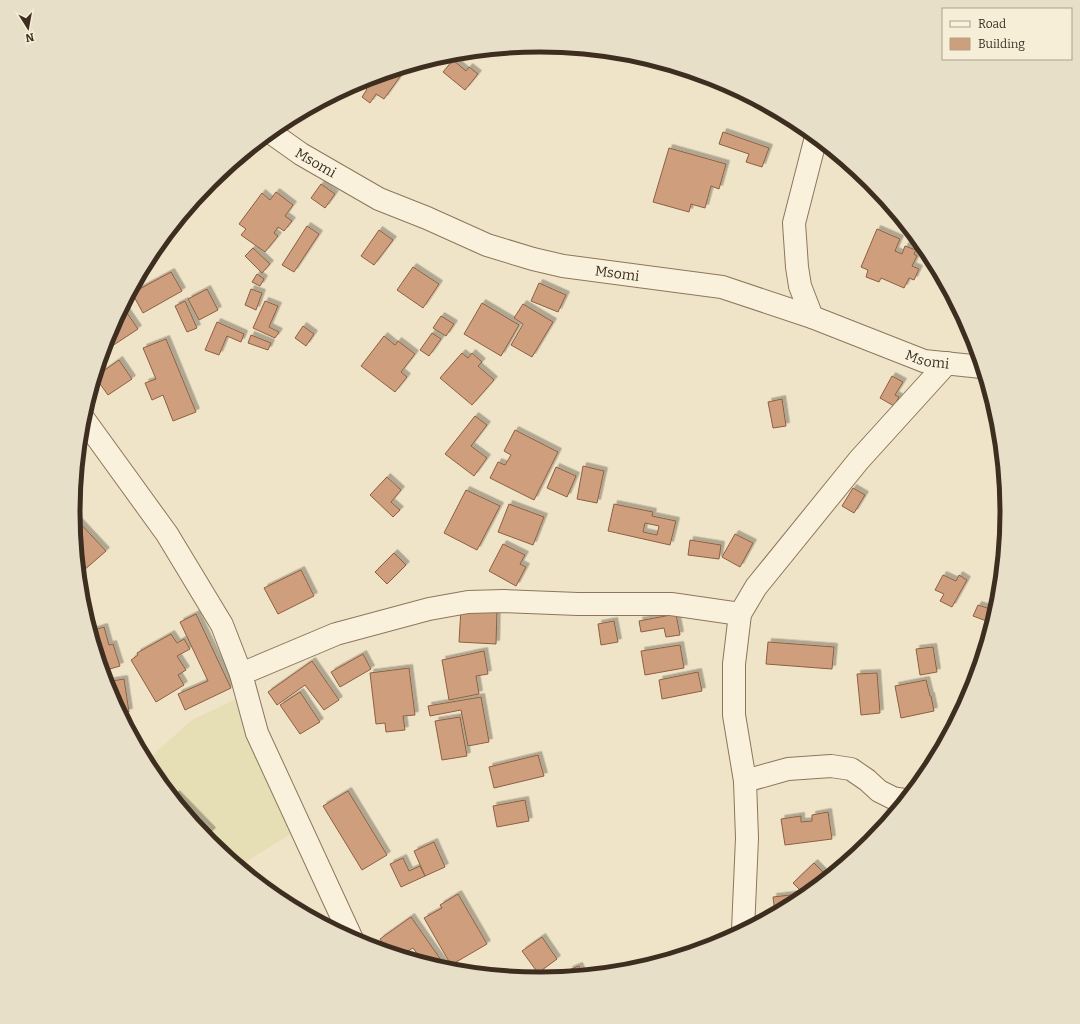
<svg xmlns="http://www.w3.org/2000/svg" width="1080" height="1024" viewBox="0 0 1080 1024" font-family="Bitter,serif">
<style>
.farmland{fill:#e6deb5}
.building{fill:#cf9f7d;stroke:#8d5f41;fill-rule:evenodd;filter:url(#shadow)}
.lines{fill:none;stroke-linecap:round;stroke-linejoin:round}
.minor-casing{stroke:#8d765c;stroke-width:24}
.minor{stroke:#faf1dc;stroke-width:22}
.labels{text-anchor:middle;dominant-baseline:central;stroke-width:3;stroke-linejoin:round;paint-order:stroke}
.street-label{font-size:14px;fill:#3d2e20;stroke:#f7eed8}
.rim{fill:none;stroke:#3d2e20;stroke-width:5}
</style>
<defs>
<filter id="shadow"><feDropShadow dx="3.5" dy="-3.5" stdDeviation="0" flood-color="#0004"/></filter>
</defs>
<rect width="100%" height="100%" fill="#f0e4c8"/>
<polygon class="farmland" points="240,697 294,832 239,866 231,860 210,825 149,766 146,761 192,720"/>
<g class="building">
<polygon points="453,60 466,71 469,67 478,74 465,90 443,72"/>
<polygon points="407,67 384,99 376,94 370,103 362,97 367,89 360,84 358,88 354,85 361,80"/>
<polygon points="723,132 769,148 762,167 746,162 749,154 719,144"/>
<polygon points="669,148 726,164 719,189 711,186 705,208 691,204 689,212 653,202"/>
<polygon points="321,184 335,194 325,208 311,198"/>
<polygon points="276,192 293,205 285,216 292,221 284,231 278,227 274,233 278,236 265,252 241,235 246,229 239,224 262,193 270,200"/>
<polygon points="307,226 319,234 294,272 282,265"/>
<polygon points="877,229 900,239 895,251 902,254 905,246 916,250 914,254 917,256 912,266 919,269 914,280 909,278 904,288 881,278 879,282 866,277 868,270 861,267"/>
<polygon points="379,230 393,240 374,265 361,256"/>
<polygon points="253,248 270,264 262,273 245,256"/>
<polygon points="413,267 439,284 423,308 397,290"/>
<polygon points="171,272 182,291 143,313 132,293"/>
<polygon points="257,274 264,279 260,286 252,282"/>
<polygon points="539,283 566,295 558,312 531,301"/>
<polygon points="207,289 218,310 199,320 188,299"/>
<polygon points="251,289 262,293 256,310 245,305"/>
<polygon points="185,301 197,328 187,332 175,306"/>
<polygon points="265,301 278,306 269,327 279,332 275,338 253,328"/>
<polygon points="482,303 519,325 501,356 464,334"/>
<polygon points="523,304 553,322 532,357 511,345 523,324 514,318"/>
<polygon points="123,307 138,329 103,352 110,330 118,325 115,321"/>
<polygon points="441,316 454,324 446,336 433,328"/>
<polygon points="217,322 244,334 241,342 227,336 219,355 205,350"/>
<polygon points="303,326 314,334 306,346 295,338"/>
<polygon points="432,333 441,339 429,356 420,350"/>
<polygon points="251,335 271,343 268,350 248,343"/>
<polygon points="384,336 395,345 398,341 415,354 401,372 407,377 395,392 361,366"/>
<polygon points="166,339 196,412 173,421 163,395 152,400 145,383 156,379 143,348"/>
<polygon points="462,353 468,358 472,353 482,362 478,366 494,380 472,405 440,378"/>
<polygon points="119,360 132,379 108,395 95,377"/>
<polygon points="892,376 903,382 895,395 899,397 894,406 880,398"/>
<polygon points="782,399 786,426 773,428 768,402"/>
<polygon points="475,416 487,425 471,446 487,458 474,476 445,454"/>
<polygon points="515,430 558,452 534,500 490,478 498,462 505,465 511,455 504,451"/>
<polygon points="583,466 604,471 597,503 577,499"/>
<polygon points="556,467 576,476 567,497 547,488"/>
<polygon points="387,477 401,490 391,502 400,510 393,517 370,495"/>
<polygon points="853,488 865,495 854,513 842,506"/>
<polygon points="466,490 500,506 477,550 444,533"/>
<polygon points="509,504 544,517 533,545 498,532"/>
<path d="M614,504l39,8 -1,4 24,5 -6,24 -62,-14zM645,523l14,3 -2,9 -14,-3z"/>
<polygon points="77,520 106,551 83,571 78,566 74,522"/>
<polygon points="735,534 753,543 740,567 722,557"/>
<polygon points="690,540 721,545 719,559 688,555"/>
<polygon points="503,544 525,555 520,564 526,567 516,586 489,571"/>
<polygon points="394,553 406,565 387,584 375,572"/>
<polygon points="301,570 314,596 278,614 264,588"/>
<polygon points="943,575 956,581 959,575 967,580 952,607 940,601 944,594 935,590"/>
<polygon points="978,605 996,611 992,623 973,616"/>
<polygon points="461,608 497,609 496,644 459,642"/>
<polygon points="196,614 231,688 185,710 178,694 208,681 180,622"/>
<polygon points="676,614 680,635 666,637 664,628 641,632 639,621"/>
<polygon points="614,621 618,642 601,645 598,624"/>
<polygon points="104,627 109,645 113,644 120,666 103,671 91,631"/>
<polygon points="171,634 177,643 184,639 190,649 177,656 186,670 178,675 184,685 156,702 131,660 138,655 137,653"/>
<polygon points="768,642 834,647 832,669 766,664"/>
<polygon points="680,645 684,668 645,675 641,651"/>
<polygon points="933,647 937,672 920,675 916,649"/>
<polygon points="484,651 488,674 476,676 479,694 449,700 442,660"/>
<polygon points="363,654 371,669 340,687 331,672"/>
<polygon points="312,661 339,700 324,710 305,685 277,705 268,692"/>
<polygon points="409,668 415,715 403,716 405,730 386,732 385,723 376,724 370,673"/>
<polygon points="698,672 702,691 662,699 659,680"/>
<polygon points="877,673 880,713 861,715 857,674"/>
<polygon points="124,679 129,712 120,713 108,691 106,682"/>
<polygon points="926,680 930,696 931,696 934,711 901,718 895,686"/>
<polygon points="300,692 320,722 300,734 280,705"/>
<polygon points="481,697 489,742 468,746 461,710 430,716 428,706"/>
<polygon points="460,717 467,756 442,760 435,721"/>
<polygon points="538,755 544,776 494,788 489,767"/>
<polygon points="348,791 387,855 362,870 323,806"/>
<polygon points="176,794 212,831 206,837 173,797"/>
<polygon points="525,800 529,821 497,827 493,806"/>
<polygon points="828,812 832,839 785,845 781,819 801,816 801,822 812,821 812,815"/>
<polygon points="434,842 445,867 425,876 414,851"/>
<polygon points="403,858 409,871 420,866 425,876 401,887 390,864"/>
<polygon points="814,863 826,875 805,895 793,883"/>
<polygon points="458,894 487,944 451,965 424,918 442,908 440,905"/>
<polygon points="799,894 800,900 775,913 773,897"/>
<polygon points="411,917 448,970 423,962 413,948 401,955 388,952 380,939"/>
<polygon points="542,937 557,959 538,973 522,951"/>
<polygon points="579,966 583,975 572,976 569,970"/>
</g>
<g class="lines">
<defs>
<g id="minor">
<path id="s1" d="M270,132l31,22 78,45 48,19 60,27 46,14 30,7 159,21 90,30 112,44 58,6"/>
<polyline points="812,317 800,286 797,267 794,223 816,137"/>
<polyline points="83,418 167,534 222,625 241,674 257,733 352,939"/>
<polyline points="241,674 336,634 429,609 468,602 504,601 578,604 671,604 740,614"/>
<polyline points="745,781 788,769 831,766 851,769 867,780 879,791 893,798 905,800"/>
<polyline points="743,930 747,838 745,781 734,715 734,664 740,614 756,587 859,460 947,363"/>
</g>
</defs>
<use href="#minor" class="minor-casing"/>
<use href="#minor" class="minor"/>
</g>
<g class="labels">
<g class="street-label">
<text stroke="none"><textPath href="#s1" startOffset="55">Msomi</textPath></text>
<text stroke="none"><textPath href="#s1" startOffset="379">Msomi</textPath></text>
<text stroke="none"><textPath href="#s1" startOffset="703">Msomi</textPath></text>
</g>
</g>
<path d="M0 0H1080V1024H0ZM80 512a460 460 0 1 1 920 0a460 460 0 1 1-920 0Z" fill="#e8dfc9" fill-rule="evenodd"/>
<path class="rim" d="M80 512a460 460 0 1 1 920 0a460 460 0 1 1-920 0Z"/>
<rect x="942" y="8" width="130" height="52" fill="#f7eed8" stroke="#ada18e"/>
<rect x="950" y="21" width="20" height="6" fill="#faf1dc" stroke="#ada18e"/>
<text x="978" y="28" font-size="12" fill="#3d2e20">Road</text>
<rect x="950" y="38" width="20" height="12" fill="#cf9f7d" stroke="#ada18e"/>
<text x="978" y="48" font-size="12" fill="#3d2e20">Building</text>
<g transform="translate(28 28) rotate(169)" stroke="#f7eed8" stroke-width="3" paint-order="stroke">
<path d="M0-3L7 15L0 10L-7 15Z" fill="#3d2e20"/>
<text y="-6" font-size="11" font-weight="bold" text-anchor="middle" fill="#3d2e20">N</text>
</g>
</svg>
